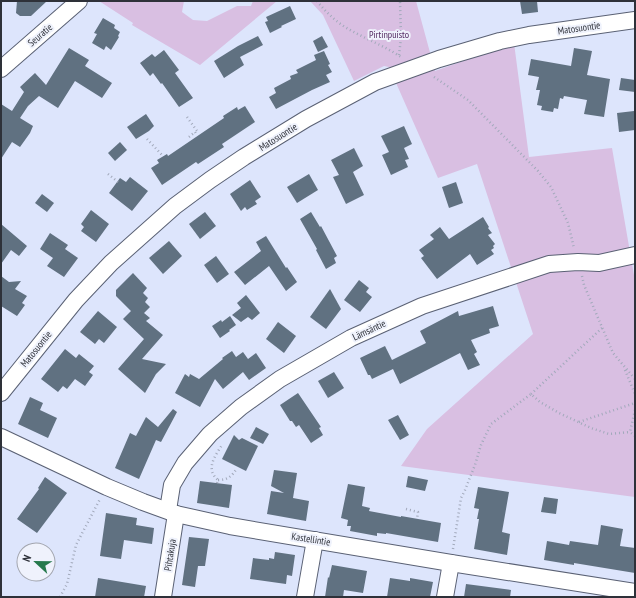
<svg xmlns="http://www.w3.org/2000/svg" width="636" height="598" viewBox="0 0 636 598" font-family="'PT Sans Narrow',sans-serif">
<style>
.green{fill:#d9bfe2}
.building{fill:#607181}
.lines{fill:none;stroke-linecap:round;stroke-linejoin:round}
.minor-casing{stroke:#5a6174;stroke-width:18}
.path{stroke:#a2a9bb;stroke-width:2.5;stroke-dasharray:1 3;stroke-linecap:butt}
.minor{stroke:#fff;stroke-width:16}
.labels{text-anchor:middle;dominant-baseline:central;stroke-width:4;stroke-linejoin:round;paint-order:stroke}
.street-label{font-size:10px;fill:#2e3139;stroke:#eff2fc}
.park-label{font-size:10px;fill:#542a62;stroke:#eff2fc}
</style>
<rect width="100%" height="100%" fill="#dde5fc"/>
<g class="green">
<polygon points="99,1 184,1 182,12 193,20 207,21 237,6 251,6 253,1 277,1 200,65 132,25 133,23"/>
<polygon points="310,1 416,1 435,71 514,43 529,157 612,148 635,281 635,497 401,466 427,429 533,334 477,164 438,178 389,67 384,66 354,81 323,15"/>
</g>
<g class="building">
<polygon points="17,1 47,1 31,16 20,16 16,13"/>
<polygon points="520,1 537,1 538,12 522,14"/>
<polygon points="290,6 296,19 281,26 282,27 270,33 265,22 268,21 266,17"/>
<polygon points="103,18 115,25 114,28 120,32 118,36 119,37 111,50 106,46 104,50 92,43 97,34 94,33"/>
<polygon points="258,36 263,45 240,57 244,65 224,78 214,61 238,46"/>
<polygon points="322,36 328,47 318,52 313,41"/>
<polygon points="69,48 89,60 85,66 112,83 102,98 75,81 58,108 39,96 28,106 20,118 33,126 30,133 20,147 12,142 1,159 1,104 12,111 24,92 20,87 35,73 46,85"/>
<polygon points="574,48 592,51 587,75 610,79 604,117 584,114 587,100 564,96 563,99 560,98 558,109 554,108 553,112 541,110 542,106 537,105 540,90 536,90 539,77 528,75 531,59 571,66"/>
<polygon points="164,50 179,70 175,73 193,98 179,107 162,83 161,84 153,73 150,76 140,63 152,54 155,57"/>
<polygon points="324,51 330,64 328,65 332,72 326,75 330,82 312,90 276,109 269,97 276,93 274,88 291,79 290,76 298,73 296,70 316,60 314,55"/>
<polygon points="621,78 635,80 635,92 619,90"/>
<polygon points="245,106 255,122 222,144 224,147 198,164 196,162 162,185 151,168 159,163 157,160 167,154 168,156 224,118 223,116 237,107 238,110"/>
<polygon points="634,111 635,130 619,132 617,113"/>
<polygon points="146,114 154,126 149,131 136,139 127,127"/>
<polygon points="404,126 412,144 404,148 409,159 405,160 408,167 391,175 382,155 389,152 381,136"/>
<polygon points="120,142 127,150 115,161 108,153"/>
<polygon points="354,148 363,166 353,172 364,195 346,204 333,177 339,175 331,160"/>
<polygon points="309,174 318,190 297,203 287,187"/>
<polygon points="130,177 148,191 132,211 109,193 120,178 126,182"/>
<polygon points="250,180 261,197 255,201 257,204 247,210 245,207 241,211 230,194"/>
<polygon points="456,182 463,203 449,208 442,187"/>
<polygon points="42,194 54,203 47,212 35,203"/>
<polygon points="91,210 109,224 96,242 81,231 84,227 81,224"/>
<polygon points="205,212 216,226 200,239 189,224"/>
<polygon points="311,212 320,227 321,226 337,256 334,258 336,263 326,269 316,250 317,249 300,219"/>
<polygon points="483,217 489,227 488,228 492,233 488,235 495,244 493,246 494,248 491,250 494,254 477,265 470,254 437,279 421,258 424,256 419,250 434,239 430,235 440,227 449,239"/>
<polygon points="1,224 27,246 19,256 11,250 1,264"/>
<polygon points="50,233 68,245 65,249 78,258 64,277 47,266 53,258 40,249"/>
<polygon points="266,236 286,268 287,267 297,282 286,291 269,266 245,285 234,272 261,251 256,242"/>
<polygon points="169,241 182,256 163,274 149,258"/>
<polygon points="216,256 229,274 217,283 204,265"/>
<polygon points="133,273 147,288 143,293 148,298 145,302 150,307 144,313 150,318 146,321 163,335 142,359 166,364 156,374 145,393 118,369 144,339 123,319 131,311 116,296 116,290"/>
<polygon points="1,276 9,282 21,281 15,289 27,296 22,303 25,305 17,316 1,306"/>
<polygon points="359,280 369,288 366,292 372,297 360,312 344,300"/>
<polygon points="330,289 341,309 326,329 310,317"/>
<polygon points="246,295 260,313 252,320 248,317 241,322 232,315 241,308 237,303"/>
<polygon points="493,306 499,326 489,329 490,333 471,340 477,352 474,354 480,365 468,370 460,353 400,384 393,369 372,379 370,375 368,375 360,358 385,346 392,360 426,343 420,331 458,311 459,316"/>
<polygon points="98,311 117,327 104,343 99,339 95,344 80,332"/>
<polygon points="230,316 236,325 229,330 230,331 220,338 212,326 221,320 222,322"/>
<polygon points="278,322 296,336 284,353 266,339"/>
<polygon points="65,349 76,358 79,354 94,366 89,372 93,375 85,386 75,379 67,389 63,386 58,392 41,379"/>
<polygon points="232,351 236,357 243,352 248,359 256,353 266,368 249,380 243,372 223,389 215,379 200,407 175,393 185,374 189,377 190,374 199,379 223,359 222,358"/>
<polygon points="334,372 344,388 328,398 318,381"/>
<polygon points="298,393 321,427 319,428 323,435 311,443 299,425 296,427 292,421 290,421 280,405"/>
<polygon points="30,397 43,403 40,410 57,418 48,438 18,424"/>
<polygon points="173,409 177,412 161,442 156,440 139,479 115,468 130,433 136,436 146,417 158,427"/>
<polygon points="398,415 409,435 400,440 388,420"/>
<polygon points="256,427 269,434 263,444 250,438"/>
<polygon points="234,435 239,440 242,438 258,446 246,471 222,459"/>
<polygon points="274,470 297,473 293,498 309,501 306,521 267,514 271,491 284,493 271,486"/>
<polygon points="408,476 428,480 425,491 406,487"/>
<polygon points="45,477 67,493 37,533 17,519 39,489 38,488"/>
<polygon points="200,481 232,485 229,508 197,503"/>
<polygon points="348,484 365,487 362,506 370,508 369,511 401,517 401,516 441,523 438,542 386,533 386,534 377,533 377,536 350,531 351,526 347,526 348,520 341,518"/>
<polygon points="478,487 509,492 502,532 510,534 507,555 474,549 479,519 477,519 479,509 474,508"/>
<polygon points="544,497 558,499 556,514 541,512"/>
<polygon points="106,513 137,518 136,525 154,528 152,544 124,540 121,559 100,556"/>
<polygon points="601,525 623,529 620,546 635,548 635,573 574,563 574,565 544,560 547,541 569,545 570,541 598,545"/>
<polygon points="189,537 209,539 205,566 198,566 195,587 182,585"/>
<polygon points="275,552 295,555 292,576 287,575 286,584 250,579 253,558 269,560 269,558 274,559"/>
<polygon points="332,565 367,571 363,593 344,590 343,597 325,597 328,577 329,578"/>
<polygon points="98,578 146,586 144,597 95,597"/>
<polygon points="390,578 410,581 410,578 433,582 430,597 387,597"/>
<polygon points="466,584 511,590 510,597 464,597"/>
</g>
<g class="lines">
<defs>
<g id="minor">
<polyline points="1,69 79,1"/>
<polyline points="1,393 76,300 111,263 175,206 210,180 244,157 306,119 375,82 439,59 500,41 529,35 635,20"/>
<polyline points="1,437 107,487 143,502 176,514 230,526 451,563 635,592"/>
<polyline points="168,510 172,485 185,463 210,434 241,407 280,379 351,338 422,306 549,264 578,262 599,263 635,255"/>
<polyline points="163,597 176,514"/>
<polyline points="305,597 315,540"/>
<polyline points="445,597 451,563"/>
</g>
</defs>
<use href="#minor" class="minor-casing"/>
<g class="path">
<path d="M317,1c8,10 17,19 28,26 18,11 38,18 56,30"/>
<polyline points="399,55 401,38 400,1"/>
<polyline points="434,77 468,100 538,171 551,187 568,223 574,248"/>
<polyline points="187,117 197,131 195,132"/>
<polyline points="189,137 195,132 196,134"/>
<polyline points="147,139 163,156"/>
<polyline points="108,174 118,182"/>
<polyline points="582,276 584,285 613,353 635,379"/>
<polyline points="625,370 635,394"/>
<polyline points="531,394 602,328"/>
<polyline points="635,410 630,432 635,436"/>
<polyline points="579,422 635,403"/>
<path d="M218,480c10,0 14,-4 19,-12"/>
<path d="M217,483l1,-3c-13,-11 -3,-24 4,-35"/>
<polyline points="406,509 418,512 417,519"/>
<polyline points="453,549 461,498 465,490 475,465 481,445 491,424 531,394 540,402 559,413 591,428 609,434 630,432"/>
<polyline points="60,597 67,584 76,545 100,499"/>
</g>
<use href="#minor" class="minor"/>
</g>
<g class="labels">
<g class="street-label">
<text transform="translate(579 28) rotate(-8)">Matosuontie</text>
<text transform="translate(40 35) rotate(-41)">Seuratie</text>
<text transform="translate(278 137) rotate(-32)">Matosuontie</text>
<text transform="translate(369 330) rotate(-25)">Lämsäntie</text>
<text transform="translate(36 349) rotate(-51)">Matosuontie</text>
<text transform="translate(311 539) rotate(9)">Kastellintie</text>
<text transform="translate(170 555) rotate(-81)">Pihtakuja</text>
</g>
<g class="park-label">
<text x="389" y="34">Pirtinpuisto</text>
</g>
</g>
<rect width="636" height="598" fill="none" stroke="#2e3139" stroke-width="4"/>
<g transform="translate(36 562) rotate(292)"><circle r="19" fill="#eff2fc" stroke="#a2a5ae"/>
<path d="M0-3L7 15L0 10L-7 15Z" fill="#25794c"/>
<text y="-6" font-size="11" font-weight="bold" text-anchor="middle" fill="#2e3139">N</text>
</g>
</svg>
